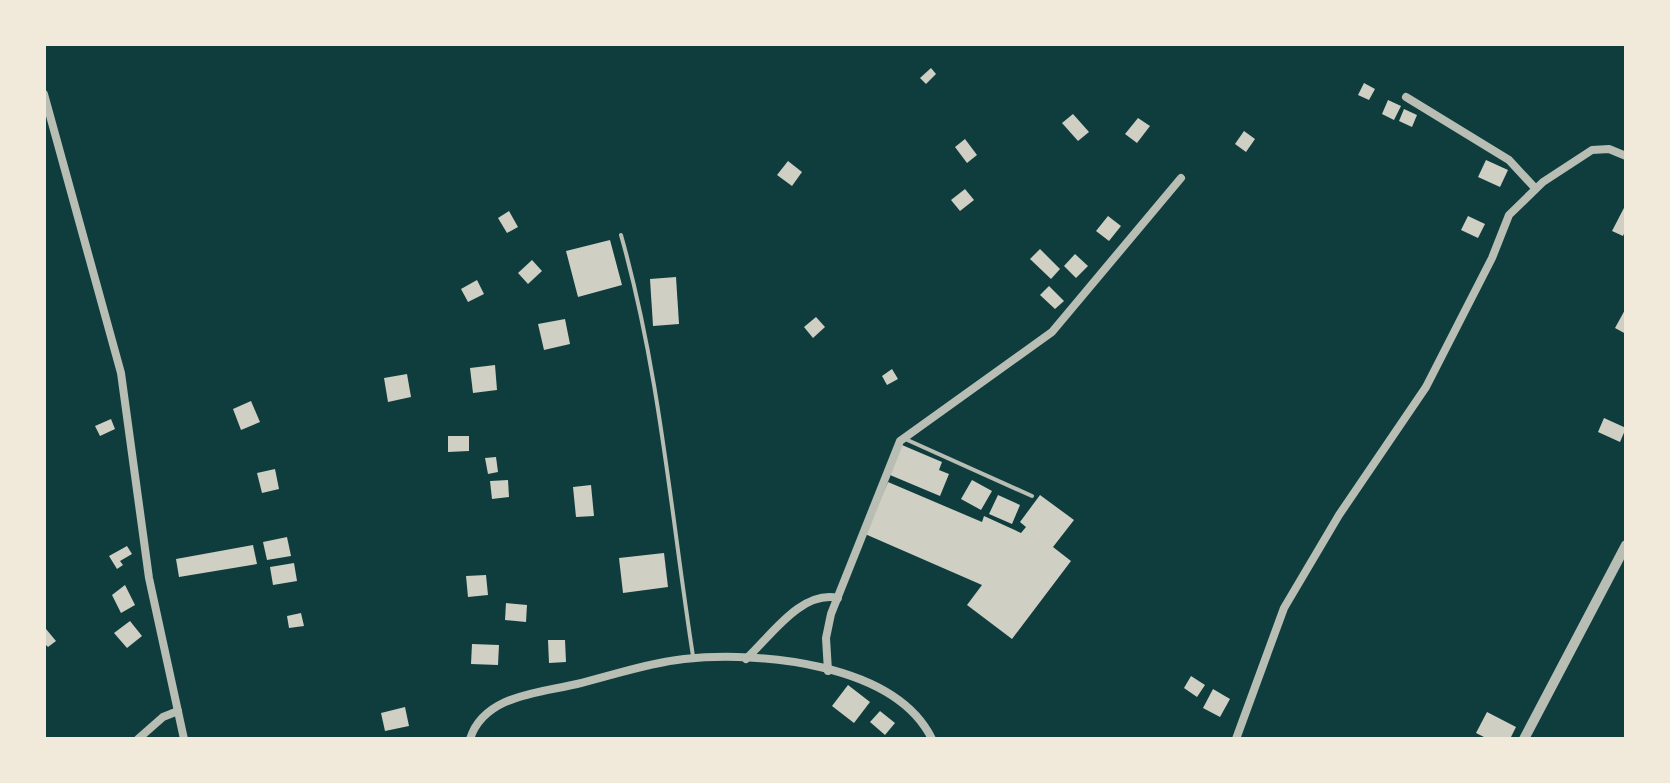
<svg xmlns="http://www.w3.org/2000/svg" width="1670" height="783" viewBox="0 0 1670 783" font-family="'Roboto Serif',serif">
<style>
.building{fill:#cfcfc3}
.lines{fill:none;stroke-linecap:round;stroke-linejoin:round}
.service{stroke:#b8beb3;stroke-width:4}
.minor{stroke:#b8beb3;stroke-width:8}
.tertiary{stroke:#b8beb3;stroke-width:10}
</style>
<rect width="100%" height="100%" fill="#0f3d3e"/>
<g class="building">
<polygon points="931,68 936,74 926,84 920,78"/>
<polygon points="1364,83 1375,89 1369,100 1358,95"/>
<polygon points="1388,100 1401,106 1394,120 1382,114"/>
<polygon points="1404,109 1417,115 1412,127 1399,121"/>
<polygon points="1073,114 1089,132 1078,141 1062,123"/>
<polygon points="1138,118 1150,126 1137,143 1125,134"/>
<polygon points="1244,131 1255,139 1246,152 1235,144"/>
<polygon points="965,139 977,155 967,163 955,147"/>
<polygon points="1486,160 1508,170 1500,187 1478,177"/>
<polygon points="788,161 802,172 792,186 777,175"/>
<polygon points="965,189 974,200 960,211 951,200"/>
<polygon points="1626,204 1626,229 1623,236 1612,231"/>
<polygon points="509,211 518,227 507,233 498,218"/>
<polygon points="1108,216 1121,226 1109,241 1096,231"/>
<polygon points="1468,216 1485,224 1478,238 1461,230"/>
<polygon points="610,240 622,285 578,297 566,251"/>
<polygon points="1040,249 1060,269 1051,279 1030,259"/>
<polygon points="1075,254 1088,266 1076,278 1064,266"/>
<polygon points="532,260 542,271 528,284 518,273"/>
<polygon points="676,277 679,324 653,326 650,279"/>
<polygon points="477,280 484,294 468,302 461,289"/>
<polygon points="1049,286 1064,301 1055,309 1040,295"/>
<polygon points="1626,308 1626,334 1615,328"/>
<polygon points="816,317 825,327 813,338 804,327"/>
<polygon points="565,319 570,344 544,350 538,324"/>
<polygon points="495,365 497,390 473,393 470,368"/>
<polygon points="892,369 898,379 887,385 882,376"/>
<polygon points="407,374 411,397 388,402 384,378"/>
<polygon points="251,401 260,422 241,430 233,409"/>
<polygon points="1604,418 1626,428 1620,442 1598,432"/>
<polygon points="111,419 115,429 100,436 95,426"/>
<polygon points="448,436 469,436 469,451 448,452"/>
<polygon points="902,445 942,462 939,470 949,474 940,496 890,475"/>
<polygon points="496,457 498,472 488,474 485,458"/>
<polygon points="275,469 279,489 262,493 257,473"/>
<polygon points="508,480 509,497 492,499 490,481"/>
<polygon points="972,480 992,491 981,510 961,499"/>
<polygon points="888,482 982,522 984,516 1021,533 1026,527 1020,522 1040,495 1074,520 1053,547 1071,561 1012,639 967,605 982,585 865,534"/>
<polygon points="591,485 594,516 576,517 573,487"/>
<polygon points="998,495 1020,505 1012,524 989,514"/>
<polygon points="287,537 291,556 267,560 263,542"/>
<polygon points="253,545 257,564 179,577 176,559"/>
<polygon points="127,546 132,554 120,561 123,565 117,569 109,556"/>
<polygon points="664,553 668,587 623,593 619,558"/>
<polygon points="294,563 297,581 273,585 270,567"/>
<polygon points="486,575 488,595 468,597 466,576"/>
<polygon points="125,585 135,605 121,613 112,595"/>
<polygon points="506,603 527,605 526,622 505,620"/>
<polygon points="301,613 304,626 289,628 287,616"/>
<polygon points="130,621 142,636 127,648 114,633"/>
<polygon points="46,629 56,641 48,647 44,643"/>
<polygon points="548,640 565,640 566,662 549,663"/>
<polygon points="472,644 499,645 498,665 471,664"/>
<polygon points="1191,676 1205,685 1197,697 1184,688"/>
<polygon points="848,685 870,702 854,723 832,706"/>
<polygon points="1213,689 1230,699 1220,717 1203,708"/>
<polygon points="405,707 409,726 385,731 381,713"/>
<polygon points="880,711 895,723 885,735 870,722"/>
<polygon points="1487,712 1516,727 1510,739 1488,739 1476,733"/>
</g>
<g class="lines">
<g class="service">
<path d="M621,235c39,138 50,280 72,421"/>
<polyline points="903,438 1032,496"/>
</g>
<g class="minor">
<polyline points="44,94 121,373 149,578 184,739"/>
<polyline points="1406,97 1509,160 1535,188"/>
<path d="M746,659c25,-23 55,-69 92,-61"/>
<polyline points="828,671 826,638 831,614 900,441 1052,332 1181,178"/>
<polyline points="138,739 163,717 178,711"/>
<path d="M470,739c14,-44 69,-46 107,-55 36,-9 71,-21 107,-25 75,-8 211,4 248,80"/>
<polyline points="1236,739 1284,608 1339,515 1426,387 1492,258 1509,215 1543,182 1592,150 1609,149 1626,156"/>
</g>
<polyline class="tertiary" points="1524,739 1626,545"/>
</g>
<rect width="1670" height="783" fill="none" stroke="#f1e9da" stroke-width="92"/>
</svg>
